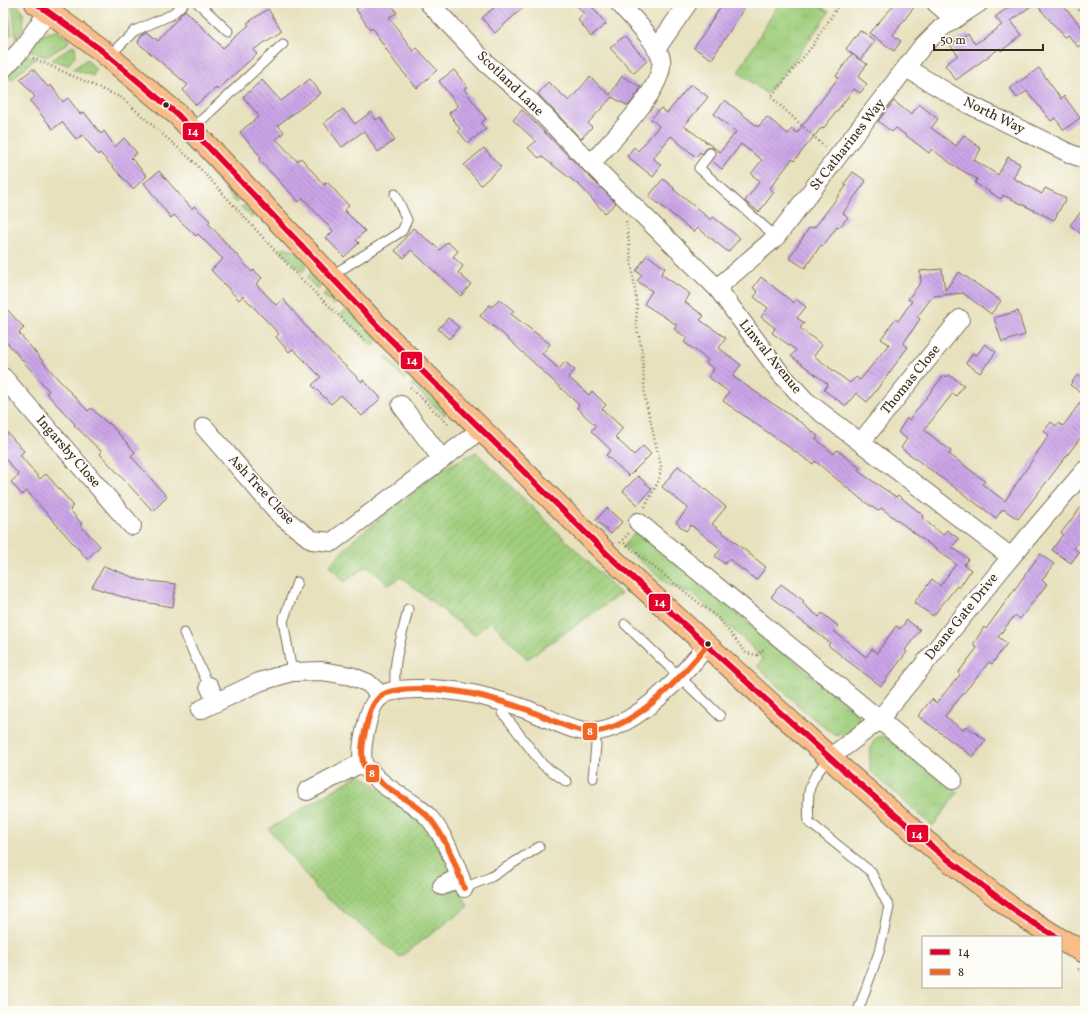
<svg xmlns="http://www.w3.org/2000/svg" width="1088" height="1014" font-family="Vollkorn,serif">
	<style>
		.grass { fill: url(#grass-tufts); stroke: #6d7c4d }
		.park { fill: url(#park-dots); stroke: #6d7c4d }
		.garden { fill: url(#garden-furrows); stroke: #6d7c4d }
		.building { fill: url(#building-back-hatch) }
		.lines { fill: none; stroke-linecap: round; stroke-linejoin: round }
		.lane-casing { stroke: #776a56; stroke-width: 11 }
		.street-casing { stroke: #776a56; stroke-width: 20 }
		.highway-casing { stroke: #776a56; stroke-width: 24 }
		.path { stroke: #776a56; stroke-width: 2.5; stroke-dasharray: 1 3; stroke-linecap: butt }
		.lane { stroke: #fff; stroke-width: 9 }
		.street { stroke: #fff; stroke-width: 18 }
		.highway { stroke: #f8bd89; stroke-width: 22 }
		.bus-1-casing { stroke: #fdfcf7; stroke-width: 9 }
		.bus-2-casing { stroke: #fdfcf7; stroke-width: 9 }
		.bus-1 { stroke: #e4002b; stroke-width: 6 }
		.bus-2 { stroke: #f26522; stroke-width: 6 }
		.bus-dot { fill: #3b2a1e; stroke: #fdfcf7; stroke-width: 1.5 }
		.labels { text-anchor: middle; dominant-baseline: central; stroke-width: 3.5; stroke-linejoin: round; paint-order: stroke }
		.street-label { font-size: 14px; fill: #3b2a1e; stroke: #fdfcf7 }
		.line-badge { stroke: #fdfcf7; stroke-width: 1.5 }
		.badge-label { font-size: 11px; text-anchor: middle; font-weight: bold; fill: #fff }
	</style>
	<defs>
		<pattern id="grass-tufts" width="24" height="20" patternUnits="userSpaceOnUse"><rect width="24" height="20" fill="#9fcd7c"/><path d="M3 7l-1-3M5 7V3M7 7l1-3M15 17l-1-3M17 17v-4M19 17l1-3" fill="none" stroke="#8ab06b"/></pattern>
		<pattern id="park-dots" width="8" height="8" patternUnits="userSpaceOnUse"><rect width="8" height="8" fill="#9fcd7c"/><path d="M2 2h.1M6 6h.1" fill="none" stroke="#8ab06b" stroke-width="1.8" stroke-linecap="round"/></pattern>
		<pattern id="garden-furrows" width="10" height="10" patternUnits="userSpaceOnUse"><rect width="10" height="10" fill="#9fcd7c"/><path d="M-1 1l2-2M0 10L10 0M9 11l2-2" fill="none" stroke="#8ab06b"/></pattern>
		<pattern id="building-back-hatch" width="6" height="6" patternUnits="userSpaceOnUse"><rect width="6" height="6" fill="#cba5e8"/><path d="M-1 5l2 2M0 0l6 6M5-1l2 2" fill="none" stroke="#a687bb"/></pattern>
	</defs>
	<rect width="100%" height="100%" fill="#fdfcf7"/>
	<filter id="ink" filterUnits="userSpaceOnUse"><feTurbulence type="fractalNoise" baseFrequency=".025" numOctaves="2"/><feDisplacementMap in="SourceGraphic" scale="8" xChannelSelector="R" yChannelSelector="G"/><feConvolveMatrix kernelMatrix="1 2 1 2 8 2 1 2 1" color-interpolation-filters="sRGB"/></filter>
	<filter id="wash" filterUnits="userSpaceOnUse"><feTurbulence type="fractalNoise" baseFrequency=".012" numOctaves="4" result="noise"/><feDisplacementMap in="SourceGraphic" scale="16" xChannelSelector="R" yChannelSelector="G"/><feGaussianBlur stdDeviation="0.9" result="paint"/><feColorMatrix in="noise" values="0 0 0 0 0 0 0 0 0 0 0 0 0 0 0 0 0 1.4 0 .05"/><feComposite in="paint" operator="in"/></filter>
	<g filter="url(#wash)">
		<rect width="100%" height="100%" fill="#e7e1bd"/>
		<g class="grass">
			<polygon points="3,3 7,3 12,34 9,36 3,32"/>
			<path d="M12 3C28 6 26 31 16 40Z"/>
			<polygon points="779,3 815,3 829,12 798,56 767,94 738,72"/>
			<path d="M58 31 69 40 67 44 45 57 29 50C37 38 42 33 58 31Z"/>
			<path d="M74 45C78 53 74 59 68 65L52 60Z"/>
			<polygon points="24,54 36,58 11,80 6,76"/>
			<polygon points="87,59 96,70 93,76 73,69"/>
			<polygon points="216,165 243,192 236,203 209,171"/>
			<polygon points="251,202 256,211 252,218 241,207"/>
			<path d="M284 247C295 250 306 255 306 268L302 272 281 251Z"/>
			<polygon points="312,273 324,280 323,285 318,290 306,278"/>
			<polygon points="328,290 333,290 337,294 338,301 333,305 322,295"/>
			<polygon points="347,310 354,311 375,334 376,344 373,347 341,314"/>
			<polygon points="387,356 408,377 405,380 385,357"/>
			<polygon points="415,382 423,383 450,410 444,415 411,384"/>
			<polygon points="637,530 858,714 862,724 849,735 834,734 825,728 803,710 758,667 759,663 763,660 748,643 694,595 669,585 623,546"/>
			<path d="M882 736 892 741 958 792 933 826 871 772C869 759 868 750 875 739Z"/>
		</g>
		<polygon class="park" points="360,774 424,823 449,861 468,907 400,957 319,892 269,829"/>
		<polygon class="garden" points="476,452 621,594 527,659 490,621 474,635 401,577 389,585 367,566 344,582 330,565 353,540 439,471"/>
		<g id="blocks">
			<g class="building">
				<polygon points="366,3 391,3 397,13 389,17 413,51 417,48 437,70 417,88 397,65 372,28 370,30 356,9"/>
				<polygon points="499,3 528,3 495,33 482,18"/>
				<polygon points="575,3 589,3 606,24 591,36 578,20 584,14"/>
				<polygon points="723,3 739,3 745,7 712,59 694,48"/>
				<polygon points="896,3 917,3 893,35 901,41 894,51 869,33"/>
				<polygon points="1014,3 1061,3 1085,31 1085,41 1078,47 1068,35 1064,37 1035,3 1011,21 1022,35 1001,51 1000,48 956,80 945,65 958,55 950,45 968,33 975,44 1002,25 995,17"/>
				<polygon points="268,9 282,31 253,50 257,54 217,90 216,88 196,105 183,90 188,85 138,43 141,36 147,32 158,41 185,10 223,48 249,25 247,23"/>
				<polygon points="860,30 875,41 860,60 846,49"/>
				<polygon points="624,36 647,61 634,73 610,48"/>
				<polygon points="852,54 867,64 858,77 867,84 860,93 854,89 823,129 821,128 794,161 792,159 770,188 774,192 759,212 745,201 760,181 751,174 762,160 741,144 722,169 712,161 716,154 713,148 707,148 702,154 700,152 696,157 671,136 653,158 661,165 653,177 627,156 634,147 638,151 659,126 651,119 661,108 667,113 691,84 708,97 684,126 720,152 736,132 714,114 725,100 758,127 767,117 788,134 792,129 797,133 838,78 836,76"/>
				<polygon points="1039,68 1061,99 1064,96 1080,118 1064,130 1055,118 1051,121 1027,91 1017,98 1010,88"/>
				<polygon points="33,69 48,87 51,85 63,102 68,98 80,114 84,112 101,134 104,131 115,147 124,138 137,153 131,158 147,176 133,189 100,153 98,155 83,135 76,139 62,122 53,129 30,101 35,97 20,79"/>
				<polygon points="454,70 467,87 464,89 486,119 481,123 486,129 468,143 458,131 460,129 449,113 458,106 439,81"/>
				<polygon points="622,76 641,87 637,94 628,106 612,97 588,123 592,127 581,139 538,94 548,82 569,101 590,77 610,95"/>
				<polygon points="310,79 321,93 278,125 284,132 276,139 297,161 301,158 324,185 327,182 349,206 344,210 365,231 356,240 359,243 344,257 326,238 333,231 303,198 299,202 259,160 261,157 240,132 259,116 243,97 262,80 281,101"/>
				<polygon points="894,101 911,115 919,104 938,119 931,128 956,146 964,135 981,149 974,160 998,175 1008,157 1020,164 1013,178 1042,194 1045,188 1066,198 1054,220 1003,195 1001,199 975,183 977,179 953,165 932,149 929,153 896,128 892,132 878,121"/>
				<polygon points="343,109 355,124 371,112 376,120 380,117 395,140 378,152 364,131 342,147 324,123"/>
				<polygon points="522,110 616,203 605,213 580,186 541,156 539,158 528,148 536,141 513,120"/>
				<polygon points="484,148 501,167 481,185 464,165"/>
				<polygon points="159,171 192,209 194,206 210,221 208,223 252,272 254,270 262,278 256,284 276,305 283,299 313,335 362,382 363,380 381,398 362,416 341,395 331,404 312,385 321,377 293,349 289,352 276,337 279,334 243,296 239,300 211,270 223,259 198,234 196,236 174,215 171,218 144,183"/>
				<polygon points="853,172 866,181 843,213 848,217 839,228 837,227 823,246 821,245 805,268 789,258 809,228 815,227 846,186 844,184"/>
				<polygon points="663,179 674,188 673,189 711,220 713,217 740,238 728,252 698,228 694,232 649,196"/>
				<polygon points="1085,207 1085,237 1070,225"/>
				<polygon points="413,228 440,250 447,242 458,251 453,257 463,266 458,273 471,284 461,296 411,250 404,258 395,251"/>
				<polygon points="647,255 665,268 661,274 690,294 685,302 704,316 700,320 726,338 719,348 741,365 732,376 803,424 818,436 816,439 834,454 837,450 860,468 858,471 896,497 898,495 924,516 922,518 943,535 947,530 959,539 952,547 968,559 964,565 971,570 959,588 957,586 933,616 914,603 932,579 940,586 956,564 881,508 878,511 862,500 815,461 813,464 723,401 729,392 708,377 714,369 706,363 708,360 684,342 687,338 674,329 677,325 644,304 652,291 637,281 642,275 636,271"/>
				<polygon points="942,269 945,290 959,272 1001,301 991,314 963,293 933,296 917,317 920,319 903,344 908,347 875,392 867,402 856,393 846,406 824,390 828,384 791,356 796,350 772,333 775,328 761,317 768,308 754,297 758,292 753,288 761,277 794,303 796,299 806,307 797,318 804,323 800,328 822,345 814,356 850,383 856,377 860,380 889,344 881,339 895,319 898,321 912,301 908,299 921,282 920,271"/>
				<polygon points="499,299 514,311 511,314 550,344 542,354 559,369 565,362 575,370 568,377 589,395 592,391 606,405 602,409 623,428 615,437 634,455 643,446 651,454 629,476 606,455 611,450 591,431 596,426 577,408 579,405 503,334 480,316 489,305 492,307"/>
				<polygon points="3,305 24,328 19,333 57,378 88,411 91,408 108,424 109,423 135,452 131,456 167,497 153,511 100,454 102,452 74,425 75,424 46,393 49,391 3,338"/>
				<polygon points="1018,311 1025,335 1002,342 994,318"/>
				<polygon points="448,318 459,327 449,339 438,329"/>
				<polygon points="985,344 996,352 980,373 966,363 973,353 976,356"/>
				<polygon points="944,375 947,377 949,375 964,385 956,396 953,393 924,430 951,451 949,454 985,481 982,484 1005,501 1049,435 1044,431 1051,422 1056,426 1058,423 1063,426 1085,396 1085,432 1018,519 1003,509 996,518 901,448 907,439 898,432 907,418 909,420"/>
				<polygon points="1077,375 1085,380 1085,395 1070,385"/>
				<polygon points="3,428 24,451 20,455 40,479 46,474 73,505 70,510 82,524 80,525 100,546 87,559 27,491 22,495 11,482 19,475 3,456"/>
				<polygon points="678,466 726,507 712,524 766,567 756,580 729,559 725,564 715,556 721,549 691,525 686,531 676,523 688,508 662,487"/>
				<polygon points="638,476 652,489 638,505 623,491"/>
				<polygon points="1085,502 1085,535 1074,548 1079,552 1071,563 1052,550 1063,534 1061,533"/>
				<polygon points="607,508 622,522 611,534 596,520"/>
				<polygon points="1040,554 1054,564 1042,580 1047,584 1020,619 1015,615 998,637 1007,643 992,664 989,662 945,716 963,730 966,726 986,740 973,757 918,716 932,699 936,703 960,675 958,673 977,648 973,645 984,627 986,629"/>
				<polygon points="104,566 140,580 176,584 173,607 132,600 92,587"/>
				<polygon points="781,584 804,601 802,603 819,617 822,613 838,626 834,631 866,657 872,649 877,653 896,626 900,629 907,620 920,630 905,650 907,652 881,686 849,662 828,645 830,643 771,597"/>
			</g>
		</g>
	</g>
	<g filter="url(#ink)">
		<use href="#blocks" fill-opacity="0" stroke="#776a56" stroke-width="1"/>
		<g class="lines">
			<defs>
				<g id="lane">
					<polyline points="198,3 228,31"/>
					<polyline points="109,56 134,31 171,15 184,3"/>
					<polyline points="192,129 283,44"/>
					<polyline points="710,153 699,168 776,237"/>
					<polyline points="331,276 402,231 407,220 395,194"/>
					<polyline points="625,624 720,716"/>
					<polyline points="184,633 209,686"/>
					<polyline points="292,672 283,621 297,582"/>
					<path d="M396 690C391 664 403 635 408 609"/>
					<polyline points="506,703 503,713 543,765 567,782"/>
					<path d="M831 757C807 780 807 791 809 822L871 872 889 907 879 952 858 1011"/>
					<polyline points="593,778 596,745 595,732"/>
					<polyline points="464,888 491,877 539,847"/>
				</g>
				<g id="street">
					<path d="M429 3 487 64 531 102 591 164C609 142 666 89 661 59 657 41 631 17 619 3"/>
					<polyline points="936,3 955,19"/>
					<polyline points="656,49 688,3"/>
					<polyline points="906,68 962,101 1071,154 1085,159"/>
					<polyline points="3,69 21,50 48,12"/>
					<polyline points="591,164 717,288 781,374 806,401 1011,557"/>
					<polyline points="717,288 776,237 921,48 941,28 979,3"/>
					<polyline points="3,377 132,526"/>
					<polyline points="401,405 442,459"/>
					<polyline points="204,427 281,516 312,540 332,542 470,438 480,428"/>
					<polyline points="861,442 960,319"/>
					<polyline points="638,522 953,780"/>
					<polyline points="209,686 216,701"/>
					<polyline points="200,710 259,682 292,672 322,671 351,676 368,683 381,695"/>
					<polyline points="831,757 878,721 1011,557 1085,470"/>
					<polyline points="307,791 363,762"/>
					<polyline points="442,886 460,877"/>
					<path d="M464 888C455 864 448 842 431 820 415 800 387 793 370 771 367 769 363 765 363 762 360 748 365 732 368 719 375 691 389 690 416 689 457 688 486 696 525 709 546 716 576 735 598 731 638 725 683 676 708 644"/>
				</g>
				<g id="highway">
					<polyline points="36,3 101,50 178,115 388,337 608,555 841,768 937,851 1018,913 1056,937"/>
					<polyline points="1061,940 1085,952"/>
				</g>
			</defs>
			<use href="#lane" class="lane-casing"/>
			<use href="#street" class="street-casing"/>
			<use href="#highway" class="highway-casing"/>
			<g class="path">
				<polyline points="1074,3 1085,18"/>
				<polyline points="1077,7 1083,3"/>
				<polyline points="33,58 122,98 195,163 300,278 366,342"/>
				<polyline points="825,147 771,97 814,44 840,3"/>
				<polyline points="626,221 637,306 636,323 642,351 645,398 661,466 659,480 644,509"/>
				<polyline points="410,387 448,424"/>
				<polyline points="620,543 629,533"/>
				<polyline points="624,543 719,619 746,653 757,655 766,647"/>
				<polyline points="1078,969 1085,973"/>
			</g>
			<use href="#lane" class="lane"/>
			<use href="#street" class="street"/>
			<use href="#highway" class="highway"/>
			<defs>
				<polyline id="bus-1" points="36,3 101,50 178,115 388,337 608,555 841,768 937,851 1018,913 1056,937"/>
				<path id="bus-2" d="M464 888C455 864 448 842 431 820 415 800 387 793 370 771 367 769 363 765 363 762 360 748 365 732 368 719 375 691 389 690 416 689 457 688 486 696 525 709 546 716 576 735 598 731 638 725 683 676 708 644"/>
			</defs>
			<use href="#bus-1" class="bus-1-casing"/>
			<use href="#bus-2" class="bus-2-casing"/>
			<use href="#bus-1" class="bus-1"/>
			<use href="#bus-2" class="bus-2"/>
		</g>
	</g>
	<g class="bus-dot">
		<circle cx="166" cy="105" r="3.5"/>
		<circle cx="708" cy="644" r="3.5"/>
	</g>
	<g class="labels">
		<g class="street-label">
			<text transform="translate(510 84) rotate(44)">Scotland Lane</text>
			<text transform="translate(994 116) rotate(26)">North Way</text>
			<text transform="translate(848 145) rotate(-52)">St Catharines Way</text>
			<text transform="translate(770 357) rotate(51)">Linwal Avenue</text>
			<text transform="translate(911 380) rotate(-51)">Thomas Close</text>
			<text transform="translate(68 452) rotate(49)">Ingarsby Close</text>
			<text transform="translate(261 490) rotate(47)">Ash Tree Close</text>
			<text transform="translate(962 617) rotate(-51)">Deane Gate Drive</text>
		</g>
	</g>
	<g class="line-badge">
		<rect x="182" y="122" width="23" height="19" rx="4" fill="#e4002b"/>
		<rect x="400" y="351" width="23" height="19" rx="4" fill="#e4002b"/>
		<rect x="648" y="593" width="23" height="19" rx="4" fill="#e4002b"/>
		<rect x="582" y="722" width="16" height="19" rx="4" fill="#f26522"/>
		<rect x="365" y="764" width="15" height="19" rx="4" fill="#f26522"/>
		<rect x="906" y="824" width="23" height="19" rx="4" fill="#e4002b"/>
	</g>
	<g class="badge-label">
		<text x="193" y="135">14</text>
		<text x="412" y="364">14</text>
		<text x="660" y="606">14</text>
		<text x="590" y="735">8</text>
		<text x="372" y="777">8</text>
		<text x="917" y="838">14</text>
	</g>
	<rect width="1088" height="1014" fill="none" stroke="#fdfcf7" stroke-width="16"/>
	<rect x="922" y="936" width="140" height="52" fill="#fdfcf7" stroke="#afa8a0"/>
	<rect x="930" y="949" width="20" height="6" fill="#e4002b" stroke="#afa8a0"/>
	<text x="958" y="956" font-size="12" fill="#3b2a1e">14</text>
	<rect x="930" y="969" width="20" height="6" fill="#f26522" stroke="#afa8a0"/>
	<text x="958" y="976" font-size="12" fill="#3b2a1e">8</text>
	<path d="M934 44v6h109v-6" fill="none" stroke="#3b2a1e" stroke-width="2"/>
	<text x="940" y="44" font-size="12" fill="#3b2a1e" stroke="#fdfcf7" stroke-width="3" paint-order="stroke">50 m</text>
</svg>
